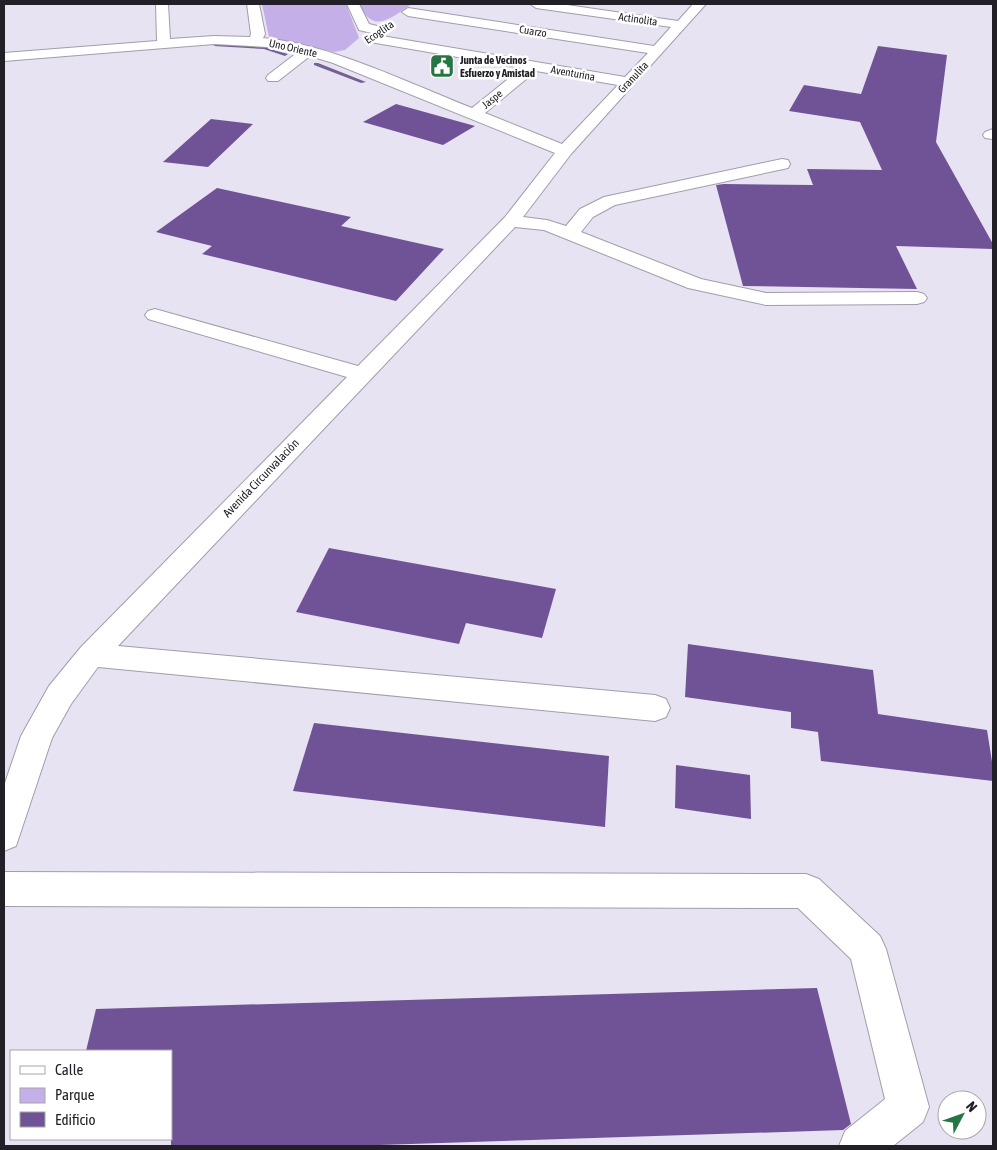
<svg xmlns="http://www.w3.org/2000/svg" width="997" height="1150" font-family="'Asap Condensed',sans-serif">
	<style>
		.green { fill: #c5afe9 }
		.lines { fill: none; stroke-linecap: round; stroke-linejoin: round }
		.stream { fill: #756094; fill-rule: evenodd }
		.building { fill: #705397 }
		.minor-casing { stroke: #a19daa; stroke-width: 2 }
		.minor { fill: #fff; fill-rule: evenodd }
		.labels { text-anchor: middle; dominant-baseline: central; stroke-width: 5; stroke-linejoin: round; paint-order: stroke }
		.far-street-label { font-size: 11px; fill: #222026; stroke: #fff }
		.far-poi-label { font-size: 11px; font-weight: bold; fill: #222026; stroke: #fff; text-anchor: start }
		.street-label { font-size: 12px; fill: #222026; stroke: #fff }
	</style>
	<rect width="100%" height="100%" fill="#e8e3f2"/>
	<g class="green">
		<polygon points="262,4 346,4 359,38 345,50 334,52 269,37"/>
		<path d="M359 4H412C391 18 373 35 359 4Z"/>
	</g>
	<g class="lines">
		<g class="stream">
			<polygon points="216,44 264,47 288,54 285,56 264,49 214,46"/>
			<polygon points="314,63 318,63 366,82 361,83 314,65"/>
		</g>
	</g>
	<g class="building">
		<polygon points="878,46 947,55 936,142 993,244 993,249 896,246 917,289 743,286 716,185 724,184 813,185 807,169 882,170 860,122 789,111 804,85 861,94"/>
		<polygon points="396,104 475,126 443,145 363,122"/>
		<polygon points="211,119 253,124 208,167 163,162"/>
		<polygon points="217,188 351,217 341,226 444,249 396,301 202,254 212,246 156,232"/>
		<polygon points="329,548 556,589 542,638 466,623 459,644 296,612"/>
		<polygon points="688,644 873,670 878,714 987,730 993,768 993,781 821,761 818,732 791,728 791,712 685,697"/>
		<polygon points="314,723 609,756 605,827 293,791"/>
		<polygon points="676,765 750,775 751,819 675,808"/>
		<polygon points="817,988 851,1124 843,1130 350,1146 171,1146 171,1051 86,1051 96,1009"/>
	</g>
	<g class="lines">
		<defs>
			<g id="minor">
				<path d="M156 4H168L170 39 214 36 250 37 251 34 247 4H259L265 34 263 38C330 44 408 83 472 108L522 68 370 42 363 38 370 34 625 77 648 53 408 16 402 12 408 8 654 46 671 27 536 8 530 4H560L678 21 693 4H706L571 154 523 217 547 220 566 226 580 209 604 197 782 159 788 160 790 164 788 168 615 205 593 217 581 232 701 279 766 293 917 292 924 294 927 298 924 302 917 304 766 305 688 288 544 230 515 227 118 646 655 695 666 699 670 708 666 717 655 721 98 667 71 704 52 738 16 846 4 851V786L21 736 49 686 81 647 347 377 148 319 145 315 148 311 155 309 162 311 358 366 505 217 555 153 333 63 310 56 278 81H268L266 78 268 75 298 52 285 48 214 44 4 61V53L157 41ZM536 71 618 85 562 144 485 113Z"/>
				<polygon points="347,4 359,4 369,24 385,28 387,31 385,34 380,35 359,30"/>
				<polygon points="993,129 993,139 985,138 983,135 985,132"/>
				<polygon points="4,872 806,874 819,879 880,936 886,949 929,1107 923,1122 893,1146 839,1146 845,1131 885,1099 851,959 798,908 4,906"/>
			</g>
		</defs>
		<use href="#minor" class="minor-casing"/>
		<use href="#minor" class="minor"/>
	</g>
	<defs>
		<symbol id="civic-square" viewBox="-11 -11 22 22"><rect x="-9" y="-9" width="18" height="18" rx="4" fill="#287544" stroke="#fff"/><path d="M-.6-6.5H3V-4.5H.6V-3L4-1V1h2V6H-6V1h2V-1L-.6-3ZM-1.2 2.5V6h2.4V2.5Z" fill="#fff"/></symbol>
	</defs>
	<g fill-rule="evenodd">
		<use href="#civic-square" x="428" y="52" width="28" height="28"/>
	</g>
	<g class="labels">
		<g class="far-street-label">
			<text transform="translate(638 19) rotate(8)">Actinolita</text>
			<text transform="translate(533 31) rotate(9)">Cuarzo</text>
			<text transform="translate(379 32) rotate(-34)">Ecoglita</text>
			<text transform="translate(293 48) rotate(13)">Uno Oriente</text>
			<text transform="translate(573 73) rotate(10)">Aventurina</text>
			<text transform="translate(633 77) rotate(-47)">Granulita</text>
			<text transform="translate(492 99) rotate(-39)">Jaspe</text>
		</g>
		<g class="far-poi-label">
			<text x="460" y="60">Junta de Vecinos<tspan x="460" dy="13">Esfuerzo y Amistad</tspan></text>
		</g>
		<g class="street-label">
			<text transform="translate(261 478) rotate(-46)">Avenida Circunvalación</text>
		</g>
	</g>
	<rect width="997" height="1150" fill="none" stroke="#222026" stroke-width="10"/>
	<rect x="10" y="1050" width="162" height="90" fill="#ffffff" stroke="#a7a6a8"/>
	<rect x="20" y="1066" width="25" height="8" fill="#ffffff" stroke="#a7a6a8"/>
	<text x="55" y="1075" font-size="15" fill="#222026">Calle</text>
	<rect x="20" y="1088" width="25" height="15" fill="#c5afe9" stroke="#a7a6a8"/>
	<text x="55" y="1100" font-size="15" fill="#222026">Parque</text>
	<rect x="20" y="1112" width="25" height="15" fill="#705397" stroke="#a7a6a8"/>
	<text x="55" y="1125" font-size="15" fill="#222026">Edificio</text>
	<g transform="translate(962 1115) rotate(49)"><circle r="24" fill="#ffffff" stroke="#a7a6a8"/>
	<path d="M0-4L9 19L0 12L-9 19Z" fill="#287544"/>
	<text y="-8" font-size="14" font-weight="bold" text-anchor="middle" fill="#222026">N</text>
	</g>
</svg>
